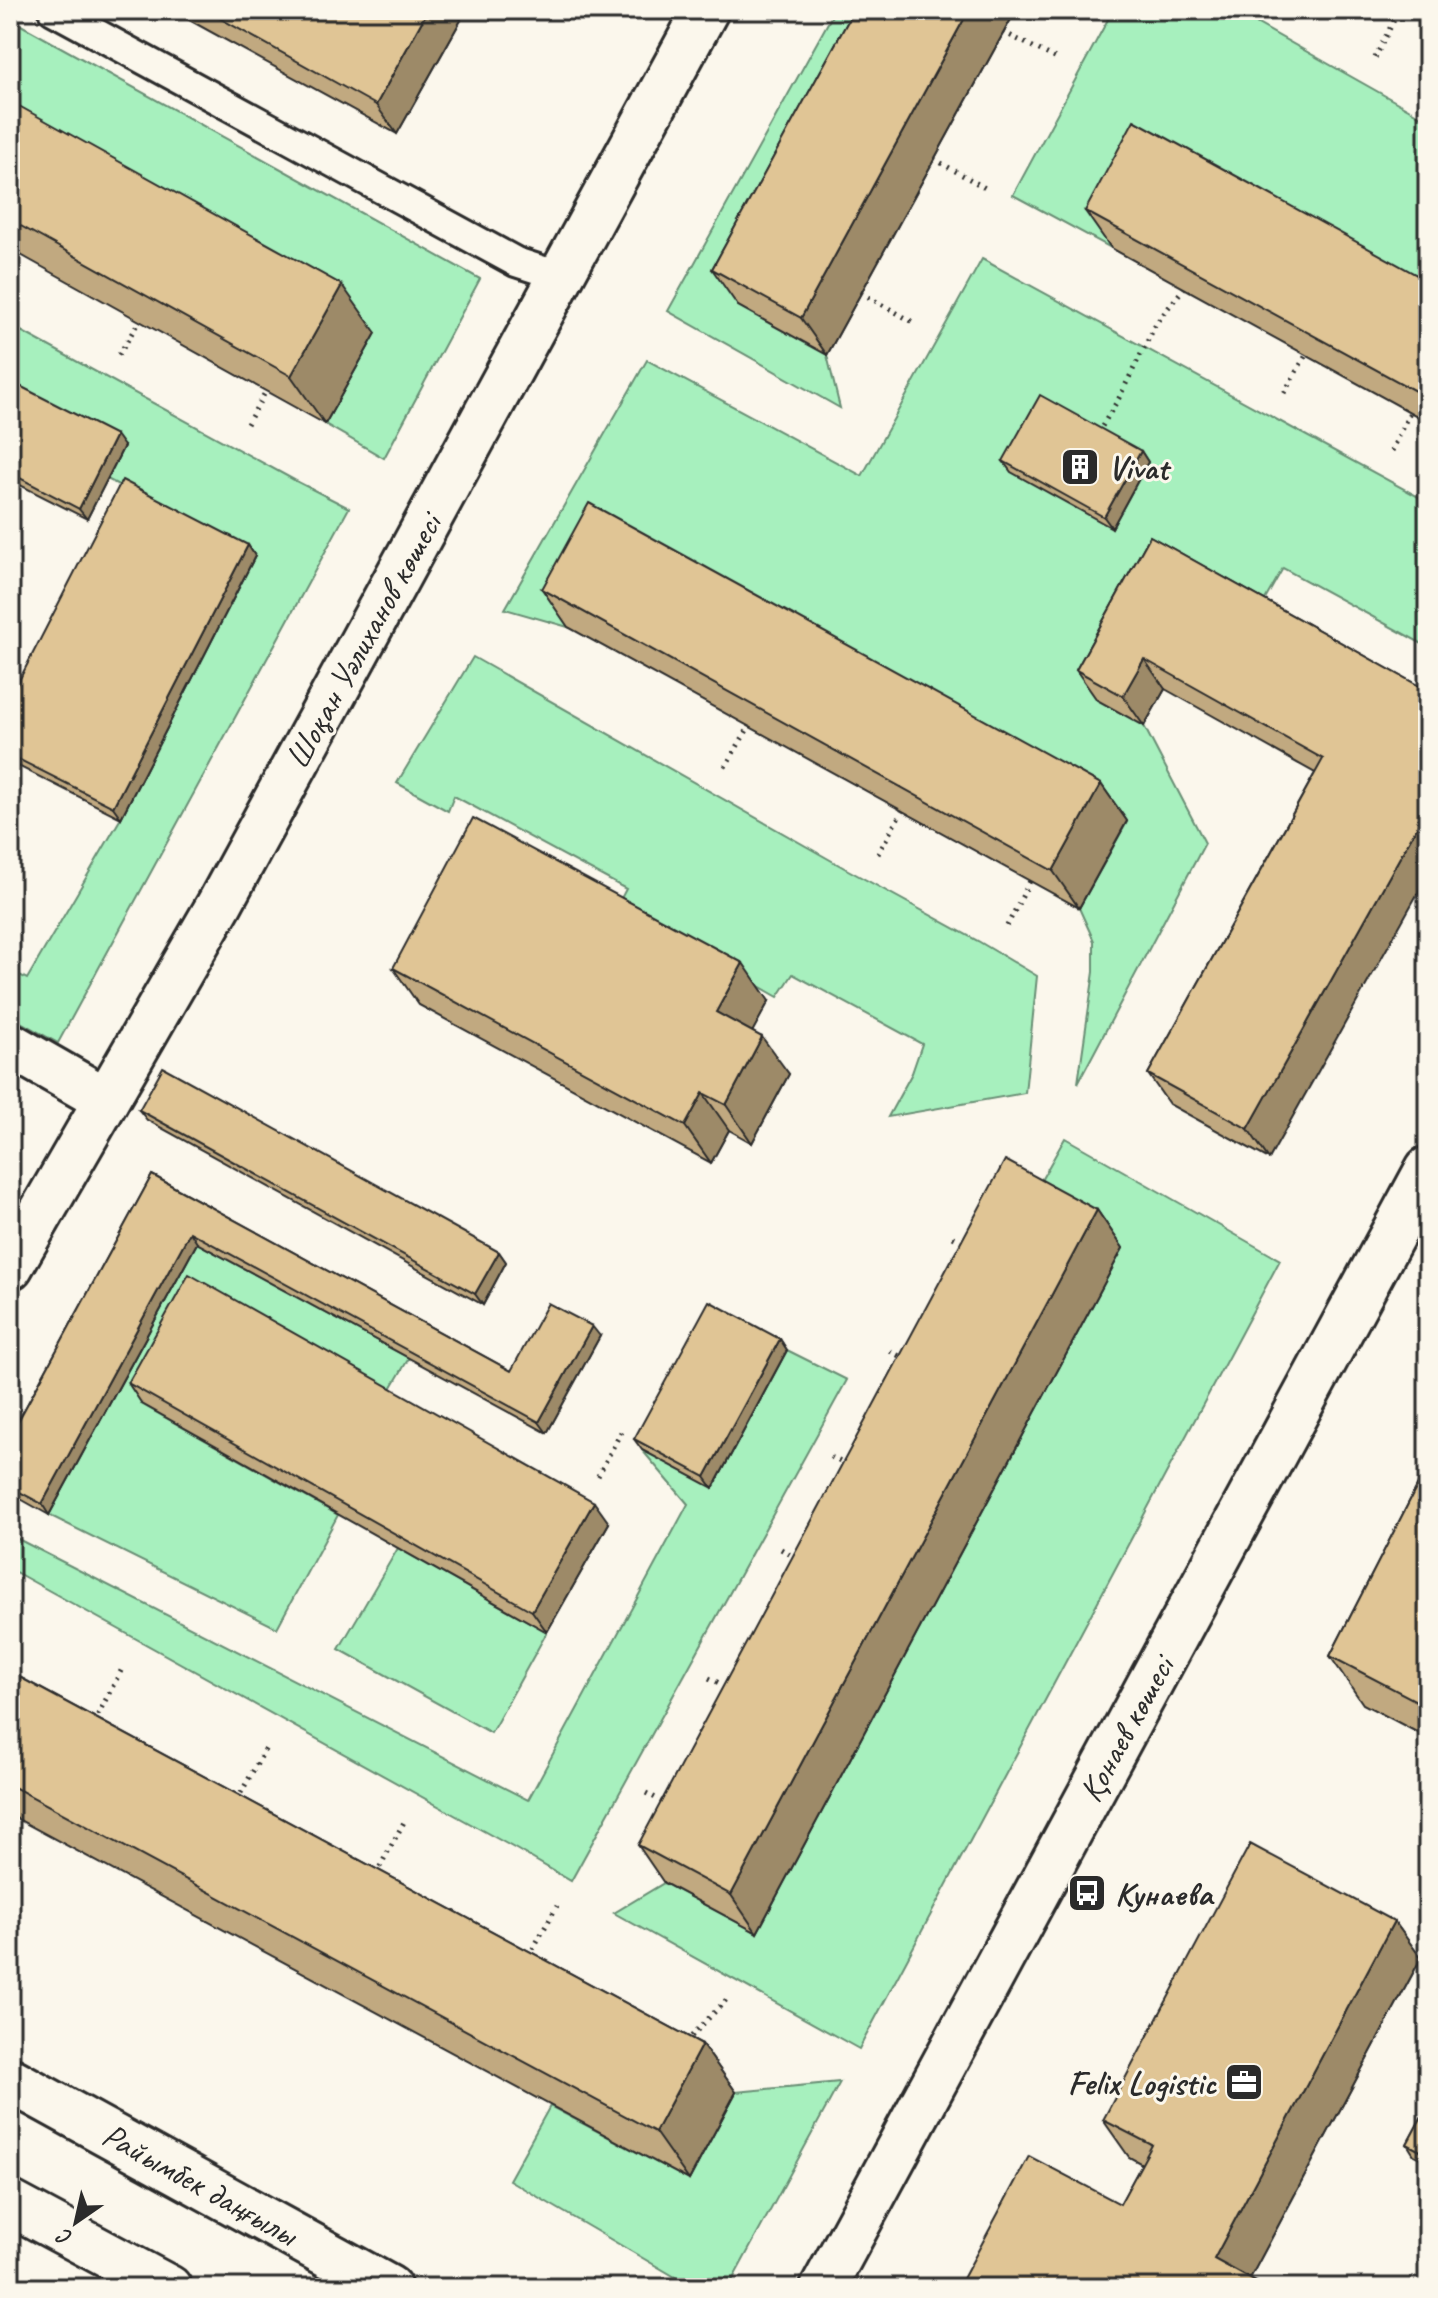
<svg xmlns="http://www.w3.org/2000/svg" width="1438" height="2298" font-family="Caveat,sans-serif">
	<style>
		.green { fill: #a7f0be; stroke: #698e74; stroke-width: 2 }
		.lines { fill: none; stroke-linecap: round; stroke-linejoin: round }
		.lane-casing { stroke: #2b2b2b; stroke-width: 34 }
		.street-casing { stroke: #2b2b2b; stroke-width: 50 }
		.secondary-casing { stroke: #2b2b2b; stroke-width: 50 }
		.primary-casing { stroke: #2b2b2b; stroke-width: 50 }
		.path { stroke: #2b2b2b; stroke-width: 5; stroke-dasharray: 2 6; stroke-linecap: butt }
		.lane { stroke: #fbf7ec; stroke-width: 28 }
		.street { stroke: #fbf7ec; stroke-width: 44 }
		.secondary { stroke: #fbf7ec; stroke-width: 44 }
		.primary { stroke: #fbf7ec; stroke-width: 44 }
		.wall { fill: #c1a980; stroke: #2b2b2b; stroke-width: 2 }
		.shaded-wall { fill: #9d8a68; stroke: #2b2b2b; stroke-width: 2 }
		.building { fill: #e0c595; stroke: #2b2b2b; stroke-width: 2 }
		.labels { text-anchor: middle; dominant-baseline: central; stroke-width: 6; stroke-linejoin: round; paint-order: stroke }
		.poi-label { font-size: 34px; font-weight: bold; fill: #2b2b2b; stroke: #fbf7ec; text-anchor: start }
		.street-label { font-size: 34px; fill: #2b2b2b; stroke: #fbf7ec }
	</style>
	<rect width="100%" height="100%" fill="#fbf7ec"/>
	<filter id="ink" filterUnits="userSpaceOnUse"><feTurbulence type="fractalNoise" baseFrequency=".0125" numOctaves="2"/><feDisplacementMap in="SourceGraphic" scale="16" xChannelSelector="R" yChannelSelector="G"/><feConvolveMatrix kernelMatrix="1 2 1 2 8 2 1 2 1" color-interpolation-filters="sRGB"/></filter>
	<g filter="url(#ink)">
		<g class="green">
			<polygon points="835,10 901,10 827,355 840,408 668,311"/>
			<polygon points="1113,10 1233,10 1428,120 1428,304 1160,158 1111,248 1013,195"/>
			<polygon points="10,19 480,279 384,458 325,424 375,332 10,130"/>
			<polygon points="982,259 1428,502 1428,647 1283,568 1257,614 1171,566 1144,726 1205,843 1078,1083 1094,972 1094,941 1079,908 1127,822 568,627 505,609 647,360 862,476"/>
			<polygon points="10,325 296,481 349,508 58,1043 10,1016 10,970 27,979 121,818 255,556 107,479 124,446 10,388"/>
			<polygon points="473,657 848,870 978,941 1037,976 1025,1093 888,1117 912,1073 922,1044 793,974 778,997 617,906 626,889 454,796 448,811 397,783"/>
			<polygon points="1065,1138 1280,1260 859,2049 614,1913 664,1883 756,1932 1031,1198"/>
			<polygon points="197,1243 409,1358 386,1397 143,1405 338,1515 277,1628 49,1515"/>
			<polygon points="787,1350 847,1380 571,1881 516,1849 10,1569 10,1535 528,1800 688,1504 642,1450 713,1487"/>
			<polygon points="398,1548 547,1632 491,1733 339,1649"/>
			<polygon points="840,2082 728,2288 694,2288 509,2180 550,2106 689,2180 736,2092"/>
		</g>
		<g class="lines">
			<defs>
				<polyline id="lane" points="53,10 516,262 562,277"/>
				<g id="street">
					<polyline points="10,1045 106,1100"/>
					<polyline points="10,1267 220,903 706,10"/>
					<polyline points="823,2288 1428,1169"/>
				</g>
				<polyline id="secondary" points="10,2080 389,2288"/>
				<polyline id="primary" points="10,2203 169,2288"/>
			</defs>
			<use href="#lane" class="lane-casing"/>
			<use href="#street" class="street-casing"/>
			<use href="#secondary" class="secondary-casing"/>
			<use href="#primary" class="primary-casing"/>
			<g class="path">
				<polyline points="1003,32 1057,59"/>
				<polyline points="1375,58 1399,10"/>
				<polyline points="934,159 987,189"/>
				<polyline points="10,261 15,252"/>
				<polyline points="861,293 915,323"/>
				<polyline points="119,355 139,321"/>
				<polyline points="1284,393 1306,355"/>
				<polyline points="247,424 266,391"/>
				<polyline points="1098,433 1119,398 1157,322 1184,288"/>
				<polyline points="1391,451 1410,412"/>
				<polyline points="725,767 749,727"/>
				<polyline points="878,854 902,811"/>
				<polyline points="1007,926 1030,881"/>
				<polyline points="953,1237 965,1243"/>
				<polyline points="890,1351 903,1358"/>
				<polyline points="831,1457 846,1465"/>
				<polyline points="598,1476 621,1432"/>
				<polyline points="781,1549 796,1558"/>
				<polyline points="709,1678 727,1687"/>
				<polyline points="94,1722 123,1667"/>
				<polyline points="646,1793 665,1803"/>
				<polyline points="237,1800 267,1746"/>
				<polyline points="376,1874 404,1822"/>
				<polyline points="529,1956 557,1906"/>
				<polyline points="686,2042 727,1999"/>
				<polyline points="585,2280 585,2288"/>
			</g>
			<use href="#lane" class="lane"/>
			<use href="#street" class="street"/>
			<use href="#secondary" class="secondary"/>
			<use href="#primary" class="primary"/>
		</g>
		<g class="wall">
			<polygon points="171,10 454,10 461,20 397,134"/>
			<polygon points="854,10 1016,10 827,355 738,306 712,269"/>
			<polygon points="1411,10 1428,10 1428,19"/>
			<polygon points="10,101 376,333 325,424 10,249"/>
			<polygon points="1085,211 1428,281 1428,422 1111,248"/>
			<polygon points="10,381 124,446 87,519 10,480"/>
			<polygon points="1141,451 1148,462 1112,528 1011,472 1003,461"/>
			<polygon points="1150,536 1428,691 1269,1159 1169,1104 1148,1074 1315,773 1165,689 1144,726 1097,700 1076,670"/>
			<polygon points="248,545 255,556 121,818 10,762 10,698"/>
			<polygon points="542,589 1101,784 1127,821 1079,908 568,627"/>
			<polygon points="393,968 769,1001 752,1031 789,1074 752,1143 729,1130 711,1163 419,1005"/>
			<polygon points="139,1110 499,1252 506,1262 483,1305 147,1120"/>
			<polygon points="152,1175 511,1371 600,1336 547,1433 197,1243 49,1515 10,1493 10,1436"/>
			<polygon points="1097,1210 1123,1248 757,1933 664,1883 638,1845"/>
			<polygon points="780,1339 787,1350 713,1488 642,1450 634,1439"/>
			<polygon points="128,1383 609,1523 547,1632 142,1404"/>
			<polygon points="1428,1465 1428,1738 1363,1704 1330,1656"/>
			<polygon points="10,1672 702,2044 736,2092 689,2180 10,1815"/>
			<polygon points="1394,1921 1421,1958 1250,2278 1120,2204 1142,2164 1129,2157 1103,2120"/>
			<polygon points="1428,2105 1428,2162 1414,2155 1407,2144"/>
		</g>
		<g class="shaded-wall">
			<polygon points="428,10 454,10 461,20 397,134 376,105"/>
			<polygon points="969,10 1016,10 827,355 801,318"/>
			<polygon points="342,285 376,333 325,424 291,376"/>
			<polygon points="116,435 124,446 87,519 79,509"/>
			<polygon points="1141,451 1148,462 1112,528 1104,517"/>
			<polygon points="248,545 255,556 121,818 113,807"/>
			<polygon points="1144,659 1165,689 1144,726 1123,696"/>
			<polygon points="1101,784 1127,821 1079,908 1053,871"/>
			<polygon points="1428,807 1428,875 1269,1159 1248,1129"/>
			<polygon points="10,817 14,823 10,829"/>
			<polygon points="743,963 769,1001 743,1049 716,1012"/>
			<polygon points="762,1037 789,1074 752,1143 726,1105"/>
			<polygon points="703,1093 729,1130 711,1163 685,1126"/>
			<polygon points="1097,1210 1123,1248 757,1933 731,1895"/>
			<polygon points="190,1232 197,1243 49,1515 42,1504"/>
			<polygon points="499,1252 506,1262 483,1305 475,1294"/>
			<polygon points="592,1326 600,1336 547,1433 539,1422"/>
			<polygon points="780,1339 787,1350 713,1488 705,1477"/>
			<polygon points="594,1502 609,1523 547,1632 532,1611"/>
			<polygon points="1428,1697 1428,1711 1424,1705"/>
			<polygon points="1394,1921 1421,1958 1245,2288 1214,2259"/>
			<polygon points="702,2044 736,2092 689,2180 655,2132"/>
		</g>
		<g class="building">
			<polygon points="205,10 428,10 376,105"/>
			<polygon points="854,10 969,10 801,318 712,269"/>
			<polygon points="10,101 342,285 291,376 10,220"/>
			<polygon points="1134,120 1428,281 1428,398 1085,211"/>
			<polygon points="10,381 116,435 79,509 10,473"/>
			<polygon points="1040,395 1141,451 1104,517 1003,461"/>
			<polygon points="122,480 248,545 113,807 10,755 10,698"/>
			<polygon points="589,503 1101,784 1053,871 542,589"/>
			<polygon points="1150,536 1428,691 1428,807 1248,1129 1148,1074 1323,759 1144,659 1123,696 1076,670"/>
			<polygon points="473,818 743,963 716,1012 762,1037 726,1105 703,1093 685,1126 393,968"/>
			<polygon points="163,1067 499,1252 475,1294 139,1110"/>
			<polygon points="1005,1160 1097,1210 731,1895 638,1845"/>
			<polygon points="152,1175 511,1371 548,1303 592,1326 539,1422 190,1232 42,1504 10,1487 10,1436"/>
			<polygon points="189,1274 594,1502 532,1611 128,1383"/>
			<polygon points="709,1301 780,1339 705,1477 634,1439"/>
			<polygon points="1428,1465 1428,1697 1424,1705 1330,1656"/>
			<polygon points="10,1672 702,2044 655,2132 10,1785"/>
			<polygon points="1250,1844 1394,1921 1214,2259 1267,2288 958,2288 1029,2156 1120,2204 1152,2145 1103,2120"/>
			<polygon points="1428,2105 1428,2155 1407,2144"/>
		</g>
	</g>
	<defs>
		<symbol id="building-square" viewBox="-11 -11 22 22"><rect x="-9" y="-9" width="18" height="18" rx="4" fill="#2b2b2b" stroke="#fbf7ec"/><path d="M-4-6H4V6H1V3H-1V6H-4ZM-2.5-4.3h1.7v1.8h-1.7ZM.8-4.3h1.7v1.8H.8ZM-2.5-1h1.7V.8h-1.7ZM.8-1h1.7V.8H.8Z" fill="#fff"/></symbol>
		<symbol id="bus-square" viewBox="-11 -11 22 22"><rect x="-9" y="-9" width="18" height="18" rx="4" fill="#2b2b2b" stroke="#fbf7ec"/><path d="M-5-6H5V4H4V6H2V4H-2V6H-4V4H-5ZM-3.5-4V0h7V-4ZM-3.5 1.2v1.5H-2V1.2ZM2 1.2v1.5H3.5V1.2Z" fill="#fff"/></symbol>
		<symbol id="office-square" viewBox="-11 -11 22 22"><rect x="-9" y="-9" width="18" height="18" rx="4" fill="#2b2b2b" stroke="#fbf7ec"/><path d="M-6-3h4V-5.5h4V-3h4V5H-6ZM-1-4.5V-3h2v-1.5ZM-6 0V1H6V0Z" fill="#fff"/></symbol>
	</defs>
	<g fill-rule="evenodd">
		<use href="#building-square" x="1058" y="445" width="44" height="44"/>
		<use href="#bus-square" x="1065" y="1871" width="44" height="44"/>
		<use href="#office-square" x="1222" y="2060" width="44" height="44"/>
	</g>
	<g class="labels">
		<g class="poi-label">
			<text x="1108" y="467">Vivat</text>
			<text x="1115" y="1893">Кунаева</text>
			<text x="1216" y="2082" text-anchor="end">Felix Logistic</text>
		</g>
		<g class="street-label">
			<text transform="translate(363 641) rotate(-61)">Шоқан Уәлиханов көшесі</text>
			<text transform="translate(1126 1729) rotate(-61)">Қонаев көшесі</text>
			<text transform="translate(200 2184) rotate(29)">Райымбек даңғылы</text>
		</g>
	</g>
	<rect width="1438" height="2298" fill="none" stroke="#fbf7ec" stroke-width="40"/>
	<rect x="20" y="20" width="1398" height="2258" fill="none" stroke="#2b2b2b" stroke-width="3" filter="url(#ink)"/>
	<g transform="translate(76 2222) rotate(214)" stroke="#fbf7ec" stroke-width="6" paint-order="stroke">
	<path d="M0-6L14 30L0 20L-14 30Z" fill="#2b2b2b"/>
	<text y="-12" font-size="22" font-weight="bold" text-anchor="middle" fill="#2b2b2b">С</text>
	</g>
</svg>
